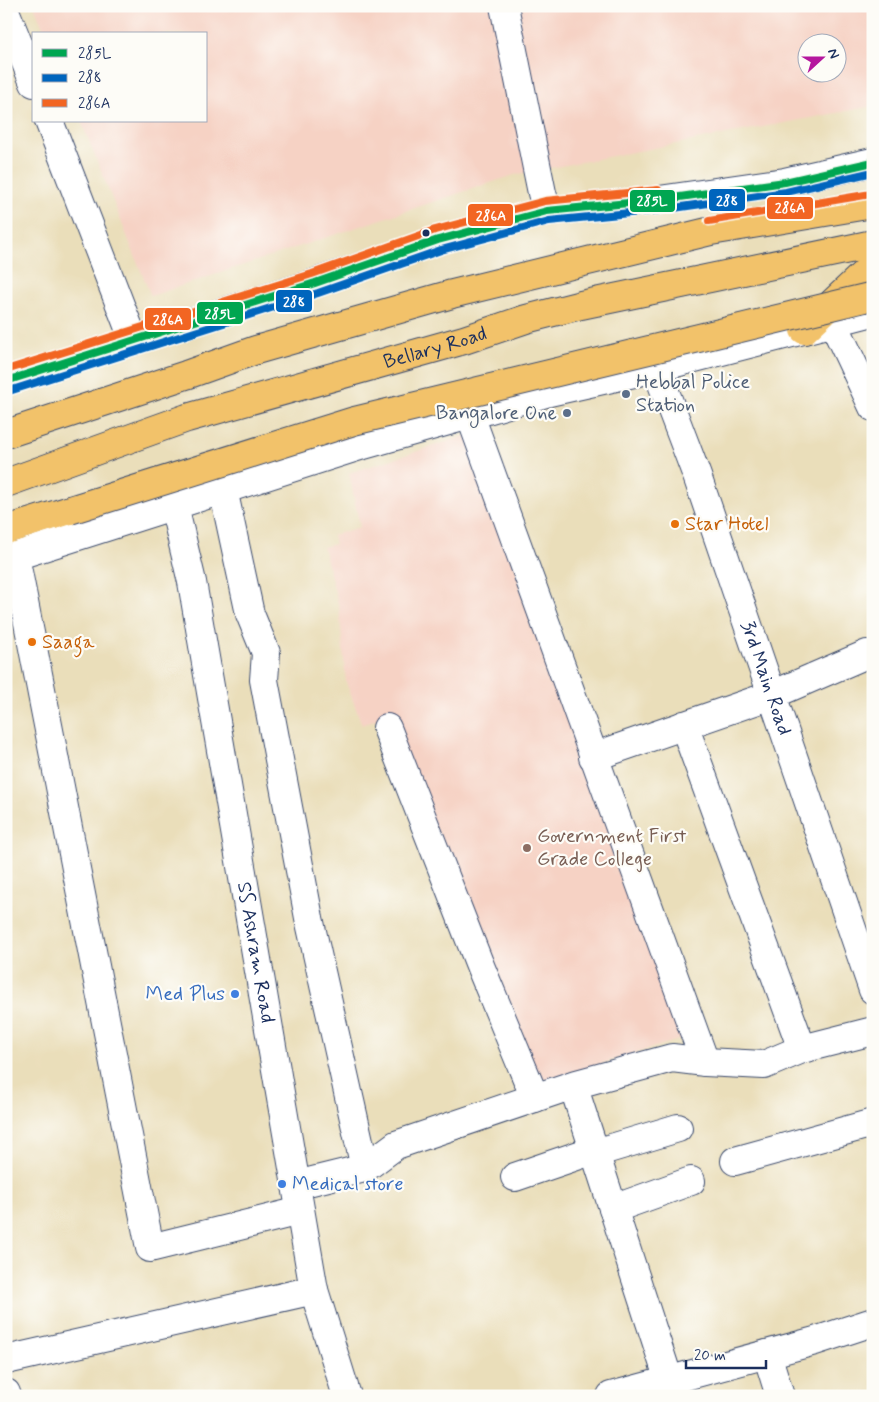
<svg xmlns="http://www.w3.org/2000/svg" width="879" height="1402" font-family="Mynerve,sans-serif">
	<style>
		.built { fill: #f6d2c4; fill-rule: evenodd }
		.lines { fill: none; stroke-linecap: round; stroke-linejoin: round }
		.minor-casing { stroke: #3a496c; stroke-width: 30 }
		.highway-casing { stroke: #3a496c; stroke-width: 30 }
		.minor { stroke: #fff; stroke-width: 28 }
		.highway { stroke: #f2c26a; stroke-width: 28 }
		.highway-bridge-casing { stroke: #3a496c; stroke-width: 30; stroke-linecap: butt }
		.highway-bridge { stroke: #f2c26a; stroke-width: 28 }
		.bus-1-casing { stroke: #fdfcf7; stroke-width: 11 }
		.bus-2-casing { stroke: #fdfcf7; stroke-width: 11 }
		.bus-3-casing { stroke: #fdfcf7; stroke-width: 11 }
		.bus-1 { stroke: #00a651; stroke-width: 8 }
		.bus-2 { stroke: #0065bd; stroke-width: 8 }
		.bus-3 { stroke: #f26522; stroke-width: 8 }
		.bus-dot { fill: #1b2f5e; stroke: #fdfcf7; stroke-width: 2 }
		.service-dot { fill: #5c6f8a; stroke: #fdfcf7; stroke-width: 2 }
		.food-dot { fill: #e8710a; stroke: #fdfcf7; stroke-width: 2 }
		.education-dot { fill: #8d6e63; stroke: #fdfcf7; stroke-width: 2 }
		.shop-dot { fill: #3f7fe0; stroke: #fdfcf7; stroke-width: 2 }
		.labels { text-anchor: middle; dominant-baseline: central; stroke-width: 4.5; stroke-linejoin: round; paint-order: stroke }
		.street-label { font-size: 20px; fill: #1b2f5e; stroke: #fdfcf7 }
		.service-label { font-size: 20px; fill: #4e5e75; stroke: #fdfcf7; text-anchor: start }
		.food-label { font-size: 20px; fill: #c56008; stroke: #fdfcf7; text-anchor: start }
		.education-label { font-size: 20px; fill: #785e54; stroke: #fdfcf7; text-anchor: start }
		.shop-label { font-size: 20px; fill: #366cbe; stroke: #fdfcf7; text-anchor: end }
		.line-badge { stroke: #fdfcf7; stroke-width: 2 }
		.badge-label { font-size: 14px; text-anchor: middle; font-weight: bold; fill: #fff }
	</style>
	<rect width="100%" height="100%" fill="#fdfcf7"/>
	<filter id="ink" filterUnits="userSpaceOnUse"><feTurbulence type="fractalNoise" baseFrequency=".02" numOctaves="2"/><feDisplacementMap in="SourceGraphic" scale="10" xChannelSelector="R" yChannelSelector="G"/><feConvolveMatrix kernelMatrix="1 2 1 2 8 2 1 2 1" color-interpolation-filters="sRGB"/></filter>
	<filter id="wash" filterUnits="userSpaceOnUse"><feTurbulence type="fractalNoise" baseFrequency=".0096" numOctaves="4" result="noise"/><feDisplacementMap in="SourceGraphic" scale="20" xChannelSelector="R" yChannelSelector="G"/><feGaussianBlur stdDeviation="1.12" result="paint"/><feColorMatrix in="noise" values="0 0 0 0 0 0 0 0 0 0 0 0 0 0 0 0 0 1.4 0 .05"/><feComposite in="paint" operator="in"/></filter>
	<g filter="url(#wash)">
		<rect width="100%" height="100%" fill="#eadeba"/>
		<g class="built">
			<path d="M34 6H873V106L514 175 151 296 81 121H206V34H46ZM806 42H836V72H806Z"/>
			<polygon points="468,435 685,1038 542,1082 484,970 387,715 362,725 346,682 339,607 323,547 335,544 333,535 360,527 349,473"/>
		</g>
	</g>
	<g filter="url(#ink)">
		<g class="lines">
			<defs>
				<g id="minor">
					<polyline points="504,6 542,193 547,211"/>
					<polyline points="6,13 34,83"/>
					<polyline points="49,121 134,341"/>
					<polyline points="833,322 873,407"/>
					<path id="s1" d="M656 368 697 476 873 990"/>
					<polyline points="6,381 315,283 438,240 532,215 547,211 659,200 785,182 873,162"/>
					<polyline points="470,415 705,1062"/>
					<polyline points="223,489 250,614 266,653 264,680 309,918 365,1168"/>
					<path id="s2" d="M174 506 192 582 314 1290 347 1396"/>
					<polyline points="15,556 150,1248 300,1211"/>
					<polyline points="6,559 360,446 487,410 549,392 656,368 873,312"/>
					<polyline points="684,725 802,1049"/>
					<polyline points="387,728 481,968 535,1098"/>
					<polyline points="593,757 772,695 867,654"/>
					<polyline points="573,1085 674,1396"/>
					<polyline points="595,1153 678,1128"/>
					<polyline points="735,1161 873,1123"/>
					<polyline points="515,1177 594,1150"/>
					<polyline points="296,1185 365,1168 396,1145 573,1085 672,1058 705,1062 764,1065 802,1049 873,1031"/>
					<polyline points="613,1209 691,1181"/>
					<polyline points="767,1354 780,1396"/>
					<polyline points="6,1360 314,1290"/>
					<polyline points="6,1393 7,1396"/>
					<polyline points="611,1396 815,1341 873,1322"/>
				</g>
				<g id="highway">
					<polyline points="804,330 873,265"/>
					<polyline points="6,434 186,375 256,350 452,294 711,231 873,204"/>
					<path id="s3" d="M6 483 187 418 464 340 526 319 581 305 873 244"/>
					<polyline points="6,530 70,510"/>
				</g>
			</defs>
			<use href="#minor" class="minor-casing"/>
			<use href="#highway" class="highway-casing"/>
			<use href="#minor" class="minor"/>
			<use href="#highway" class="highway"/>
			<defs>
				<polyline id="highway-bridge" points="70,510 354,421 873,296"/>
			</defs>
			<use href="#highway-bridge" class="highway-bridge-casing"/>
			<use href="#highway-bridge" class="highway-bridge"/>
			<defs>
				<polyline id="bus-1" points="6,381 315,283 438,240 547,211 659,200 785,182 873,162"/>
				<polyline id="bus-2" points="9,391 318,293 441,250 549,221 660,210 786,192 873,172"/>
				<g id="bus-3">
					<polyline points="709,221 871,194"/>
					<polyline points="6,370 312,274 435,230 545,201 658,190"/>
				</g>
			</defs>
			<use href="#bus-1" class="bus-1-casing"/>
			<use href="#bus-2" class="bus-2-casing"/>
			<use href="#bus-3" class="bus-3-casing"/>
			<use href="#bus-1" class="bus-1"/>
			<use href="#bus-2" class="bus-2"/>
			<use href="#bus-3" class="bus-3"/>
		</g>
	</g>
	<circle class="bus-dot" cx="426" cy="233" r="4.5"/>
	<g class="service-dot">
		<circle cx="626" cy="394" r="5"/>
		<circle cx="567" cy="413" r="5"/>
	</g>
	<g class="food-dot">
		<circle cx="675" cy="524" r="5"/>
		<circle cx="32" cy="642" r="5"/>
	</g>
	<circle class="education-dot" cx="527" cy="848" r="5"/>
	<g class="shop-dot">
		<circle cx="235" cy="994" r="5"/>
		<circle cx="282" cy="1184" r="5"/>
	</g>
	<g class="labels">
		<g class="street-label">
			<text stroke="none"><textPath href="#s3" startOffset="450">Bellary Road</textPath></text>
			<text stroke="none"><textPath href="#s1" startOffset="329">3rd Main Road</textPath></text>
			<text stroke="none"><textPath href="#s2" startOffset="454">SS Ashram Road</textPath></text>
		</g>
		<g class="service-label">
			<text x="636" y="382">Hebbal Police<tspan x="636" dy="23">Station</tspan></text>
			<text x="557" y="413" text-anchor="end">Bangalore One</text>
		</g>
		<g class="food-label">
			<text x="685" y="524">Star Hotel</text>
			<text x="42" y="642">Saaga</text>
		</g>
		<g class="education-label">
			<text x="537" y="836">Government First<tspan x="537" dy="23">Grade College</tspan></text>
		</g>
		<g class="shop-label">
			<text x="225" y="994">Med Plus</text>
			<text x="292" y="1184" text-anchor="start">Medical store</text>
		</g>
	</g>
	<g class="line-badge">
		<rect x="708" y="188" width="38" height="24" rx="5" fill="#0065bd"/>
		<rect x="629" y="189" width="47" height="24" rx="5" fill="#00a651"/>
		<rect x="766" y="196" width="48" height="24" rx="5" fill="#f26522"/>
		<rect x="467" y="203" width="47" height="24" rx="5" fill="#f26522"/>
		<rect x="275" y="289" width="38" height="24" rx="5" fill="#0065bd"/>
		<rect x="196" y="301" width="48" height="24" rx="5" fill="#00a651"/>
		<rect x="144" y="307" width="48" height="24" rx="5" fill="#f26522"/>
	</g>
	<g class="badge-label">
		<text x="727" y="205">288</text>
		<text x="652" y="205">285L</text>
		<text x="790" y="212">286A</text>
		<text x="491" y="220">286A</text>
		<text x="294" y="306">288</text>
		<text x="220" y="318">285L</text>
		<text x="168" y="324">286A</text>
	</g>
	<rect width="879" height="1402" fill="none" stroke="#fdfcf7" stroke-width="25"/>
	<rect x="32" y="32" width="175" height="90" fill="#fdfcf7" stroke="#a3aaba"/>
	<rect x="42" y="49" width="25" height="8" fill="#00a651" stroke="#a3aaba"/>
	<text x="78" y="58" font-size="15" fill="#1b2f5e">285L</text>
	<rect x="42" y="74" width="25" height="8" fill="#0065bd" stroke="#a3aaba"/>
	<text x="78" y="82" font-size="15" fill="#1b2f5e">288</text>
	<rect x="42" y="99" width="25" height="8" fill="#f26522" stroke="#a3aaba"/>
	<text x="78" y="108" font-size="15" fill="#1b2f5e">286A</text>
	<g transform="translate(822 58) rotate(69)"><circle r="24" fill="#fdfcf7" stroke="#a3aaba"/>
	<path d="M0-4L9 19L0 12L-9 19Z" fill="#b5179e"/>
	<text y="-8" font-size="14" font-weight="bold" text-anchor="middle" fill="#1b2f5e">N</text>
	</g>
	<path d="M686 1360v8h80v-8" fill="none" stroke="#1b2f5e" stroke-width="2.5"/>
	<text x="694" y="1360" font-size="15" fill="#1b2f5e" stroke="#fdfcf7" stroke-width="4" paint-order="stroke">20 m</text>
</svg>
